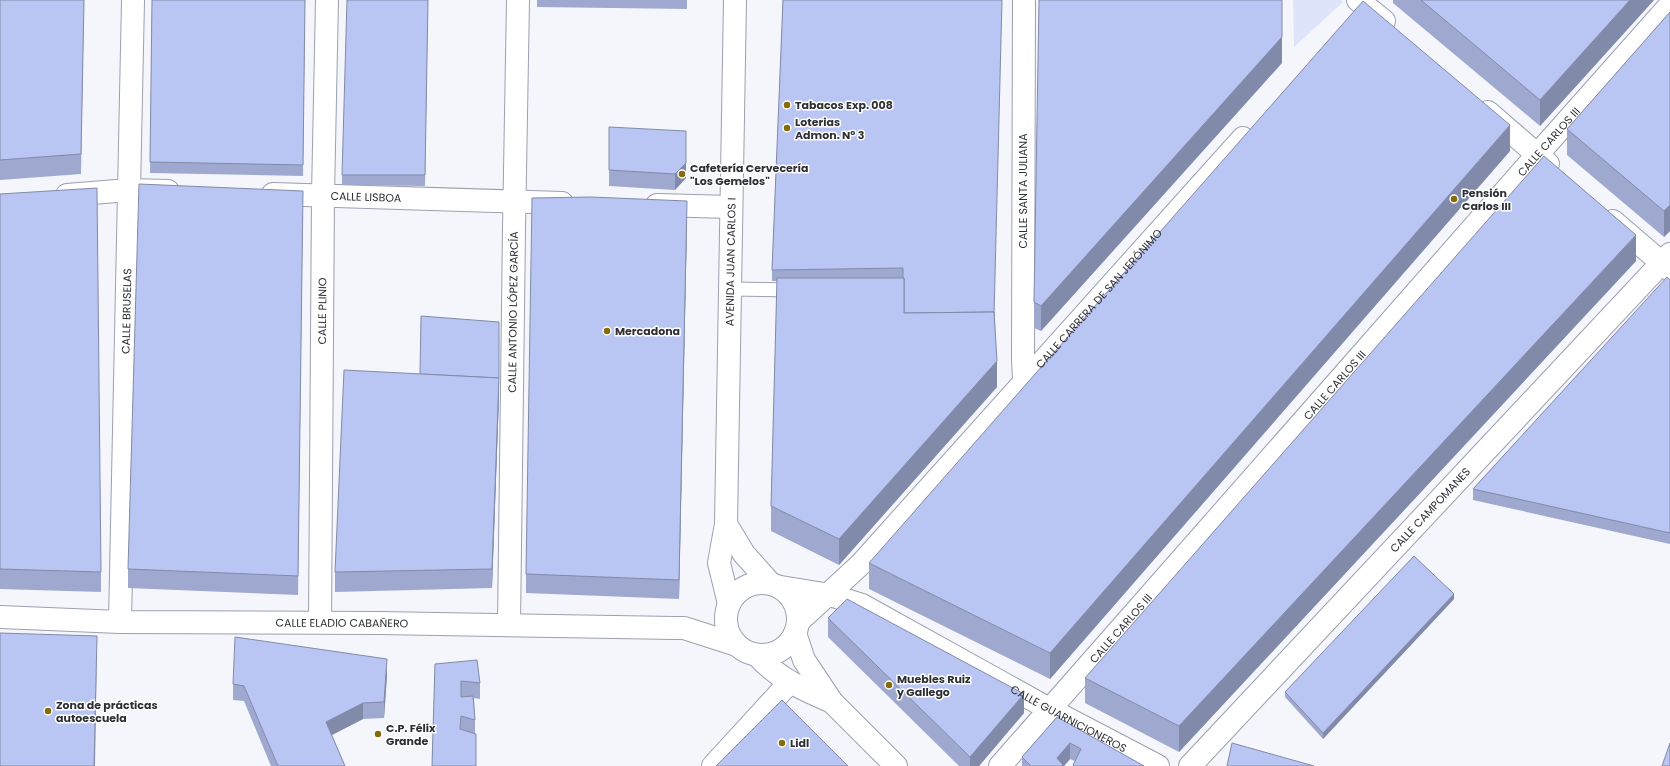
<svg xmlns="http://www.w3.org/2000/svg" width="1670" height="766" font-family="Poppins,sans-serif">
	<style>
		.green { fill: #dee4fa }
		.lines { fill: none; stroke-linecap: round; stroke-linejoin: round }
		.service-casing { stroke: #9ca0af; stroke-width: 15 }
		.minor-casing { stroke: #9ca0af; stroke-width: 24 }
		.service { stroke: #fff; stroke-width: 13 }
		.minor { stroke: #fff; stroke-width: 22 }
		.wall { fill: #9fa9d0 }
		.shaded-wall { fill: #828aa9 }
		.building { fill: #b9c5f2; stroke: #828aa9 }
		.poi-dot { fill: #846c09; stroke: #fff; stroke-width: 1.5 }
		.labels { text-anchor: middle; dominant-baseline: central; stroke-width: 3; stroke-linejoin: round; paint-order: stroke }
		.poi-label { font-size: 11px; font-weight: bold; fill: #2e2f35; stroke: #fff; text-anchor: start }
		.street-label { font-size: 11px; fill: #2e2f35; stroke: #fff }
	</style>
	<rect width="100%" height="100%" fill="#f4f6fc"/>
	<polygon class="green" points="1293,0 1341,0 1343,2 1294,47"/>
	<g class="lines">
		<defs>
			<polyline id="service" points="730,289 794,290"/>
			<g id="minor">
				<polyline points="1024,0 1023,359 1024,381"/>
				<polyline points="1358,0 1384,21"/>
				<polyline points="1488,112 1548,164"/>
				<path id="s1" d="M273 194 562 203"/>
				<polyline points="67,195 129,190 168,191"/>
				<polyline points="657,205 731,207"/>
				<polyline points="1613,221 1670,270"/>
				<polyline points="726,524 744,554 770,583"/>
				<circle cx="762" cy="619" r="36"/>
				<path id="s2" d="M781 587 830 595 862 605 1051 710 1158 766"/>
				<path id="s3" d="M729 604 719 563 726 524 735 0"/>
				<path id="s4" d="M0 617 120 622 380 623 675 628H684L737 645"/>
				<path id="s5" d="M120 622 133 0"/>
				<path id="s6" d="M320 622 323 195 327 0"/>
				<path id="s7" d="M798 622 861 564 1243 138"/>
				<path id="s8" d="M509 625 514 229 518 0"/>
				<polyline points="795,633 804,660 832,702 896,766"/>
				<path d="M757 655C778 679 803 689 832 702"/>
				<polyline points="713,766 789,683"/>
				<path id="s9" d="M1000 766 1537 155 1670 5"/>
				<path id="s10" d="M1190 766 1670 254"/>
			</g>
		</defs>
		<use href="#service" class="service-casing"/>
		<use href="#minor" class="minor-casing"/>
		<use href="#service" class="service"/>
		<use href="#minor" class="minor"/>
	</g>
	<g class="wall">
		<polygon points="0,0 84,0 81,174 0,180"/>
		<polygon points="152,0 305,0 303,176 150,173"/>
		<polygon points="428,0 425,186 342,185 342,175"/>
		<polygon points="537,0 687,0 687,9 537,7"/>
		<polygon points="783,0 995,319 997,387 839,565 771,531 771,506 777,281 772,281 772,270"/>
		<polygon points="1393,0 1654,0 1540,126 1393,3"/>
		<polygon points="1670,12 1670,231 1664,237 1567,155 1567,129"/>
		<polygon points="1282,63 1041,331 1034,328 1034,302"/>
		<polygon points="609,127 686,178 675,190 609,186"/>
		<polygon points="1510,151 1050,679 869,589 869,563"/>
		<polygon points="303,191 298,595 128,588 128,569"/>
		<polygon points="0,194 101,572 101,592 0,589"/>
		<polygon points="687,221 679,599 526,593 526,574"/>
		<polygon points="1636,261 1179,752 1085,703 1085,678"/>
		<polygon points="1670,280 1670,544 1473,500 1473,489"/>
		<polygon points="499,322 499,397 492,588 335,592 335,572 420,374"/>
		<polygon points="1454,599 1323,739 1285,697 1285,692"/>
		<polygon points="828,618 1024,713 979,766 959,766 828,637"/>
		<polygon points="435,664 480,683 480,699 474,698 475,720 475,734 432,766"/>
		<polygon points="387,675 384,718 363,719 332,735 345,766 271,766 244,701 233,700 233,684"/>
		<polygon points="1057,717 1144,766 1073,766 1075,761 1070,759 1064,766 1022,766 1022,757"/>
	</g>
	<g class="shaded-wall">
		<polygon points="1282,0 1282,63 1041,331 1041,306"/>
		<polygon points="1630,0 1654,0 1540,126 1540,100"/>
		<polygon points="1510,125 1510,151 1050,679 1050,653"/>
		<polygon points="686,163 686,178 675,190 675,174"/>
		<polygon points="687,201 687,221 679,599 679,580"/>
		<polygon points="1670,205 1670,231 1664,237 1664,211"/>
		<polygon points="1636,235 1636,261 1179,752 1179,726"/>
		<polygon points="997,361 997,387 839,565 839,539"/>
		<polygon points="499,378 499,397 492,588 492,569"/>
		<polygon points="1454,594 1454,599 1323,739 1323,733"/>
		<polygon points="97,636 95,766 94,766"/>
		<polygon points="387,659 387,675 384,718 384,702"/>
		<polygon points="1024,694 1024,713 979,766 970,766 970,757"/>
		<polygon points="363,703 363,719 326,738 326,722"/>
		<polygon points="1070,743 1070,759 1064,766 1057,766 1057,758"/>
	</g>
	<g class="building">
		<polygon points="0,0 84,0 81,154 0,160"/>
		<polygon points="152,0 305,0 303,165 150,162"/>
		<polygon points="347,0 428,0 425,175 342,175"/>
		<polygon points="783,0 1002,0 994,316 994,312 904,313 904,278 903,278 903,268 772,270"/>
		<polygon points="1039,0 1282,0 1282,37 1041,306 1034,302"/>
		<polygon points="1421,0 1630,0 1540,100"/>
		<polygon points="1363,1 1510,125 1050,653 869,563"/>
		<polygon points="1670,12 1670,205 1664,211 1567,129"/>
		<polygon points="609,127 686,131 686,163 675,174 609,170"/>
		<polygon points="1544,156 1636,235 1179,726 1085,678"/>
		<polygon points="139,184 303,191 298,576 128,569"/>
		<polygon points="97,188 101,572 0,569 0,194"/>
		<polygon points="591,197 687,201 679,580 526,574 532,198"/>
		<polygon points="1667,277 1670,280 1670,533 1473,489"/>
		<polygon points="777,278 904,278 904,313 994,312 997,361 839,539 771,506"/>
		<polygon points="421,316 499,322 499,378 420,374"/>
		<polygon points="344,370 499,378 492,569 335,572"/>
		<polygon points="1414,556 1454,594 1323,733 1285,692"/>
		<polygon points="847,599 1024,694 970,757 828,618"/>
		<polygon points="0,633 97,636 94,766 0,766"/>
		<polygon points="235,637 387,659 384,702 363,703 326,722 345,766 278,766 244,686 233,684"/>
		<polygon points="477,660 480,683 461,681 461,697 473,696 475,720 461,716 460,729 476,734 476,766 432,766 435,664"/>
		<polygon points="782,700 848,766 716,766"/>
		<polygon points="1057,717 1144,766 1074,766 1073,765 1081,749 1070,743 1057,758 1063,765 1062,766 1031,766 1022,757"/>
		<polygon points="1232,743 1314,766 1227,766"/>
		<polygon points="1670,743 1670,766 1662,766"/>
	</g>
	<g class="poi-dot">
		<circle cx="787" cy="105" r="4"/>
		<circle cx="787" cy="128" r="4"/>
		<circle cx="682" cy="174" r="4"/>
		<circle cx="1454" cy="199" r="4"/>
		<circle cx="607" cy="331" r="4"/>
		<circle cx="889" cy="685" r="4"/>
		<circle cx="48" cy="711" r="4"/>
		<circle cx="378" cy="734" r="4"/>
		<circle cx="782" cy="743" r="4"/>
	</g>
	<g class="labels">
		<g class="poi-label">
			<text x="795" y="105">Tabacos Exp. 008</text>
			<text x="795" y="122">Loterias<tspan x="795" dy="13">Admon. Nº 3</tspan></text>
			<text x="690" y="168">Cafetería Cervecería<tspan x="690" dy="13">"Los Gemelos"</tspan></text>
			<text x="1462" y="193">Pensión<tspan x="1462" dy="13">Carlos III</tspan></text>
			<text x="615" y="331">Mercadona</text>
			<text x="897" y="679">Muebles Ruiz<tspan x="897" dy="13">y Gallego</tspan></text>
			<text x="56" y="705">Zona de prácticas<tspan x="56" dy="13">autoescuela</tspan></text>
			<text x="386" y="728">C.P. Félix<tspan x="386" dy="13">Grande</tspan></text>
			<text x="790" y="743">Lidl</text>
		</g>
		<g class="street-label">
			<text stroke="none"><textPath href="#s9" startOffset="831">CALLE CARLOS III</textPath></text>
			<text transform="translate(1023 191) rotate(-90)">CALLE SANTA JULIANA</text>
			<text stroke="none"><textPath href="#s1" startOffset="93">CALLE LISBOA</textPath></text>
			<text stroke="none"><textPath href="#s3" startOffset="344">AVENIDA JUAN CARLOS I</textPath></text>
			<text stroke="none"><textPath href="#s7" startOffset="442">CALLE CARRERA DE SAN JERÓNIMO</textPath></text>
			<text stroke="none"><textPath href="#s5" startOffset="311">CALLE BRUSELAS</textPath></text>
			<text stroke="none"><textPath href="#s6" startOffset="311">CALLE PLINIO</textPath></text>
			<text stroke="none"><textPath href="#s8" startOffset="313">CALLE ANTONIO LÓPEZ GARCÍA</textPath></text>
			<text stroke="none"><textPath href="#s9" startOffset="507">CALLE CARLOS III</textPath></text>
			<text stroke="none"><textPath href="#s10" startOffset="351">CALLE CAMPOMANES</textPath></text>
			<text stroke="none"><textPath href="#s4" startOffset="342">CALLE ELADIO CABAÑERO</textPath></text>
			<text stroke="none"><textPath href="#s9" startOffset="183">CALLE CARLOS III</textPath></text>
			<text stroke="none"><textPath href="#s2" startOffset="319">CALLE GUARNICIONEROS</textPath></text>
		</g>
	</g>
</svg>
